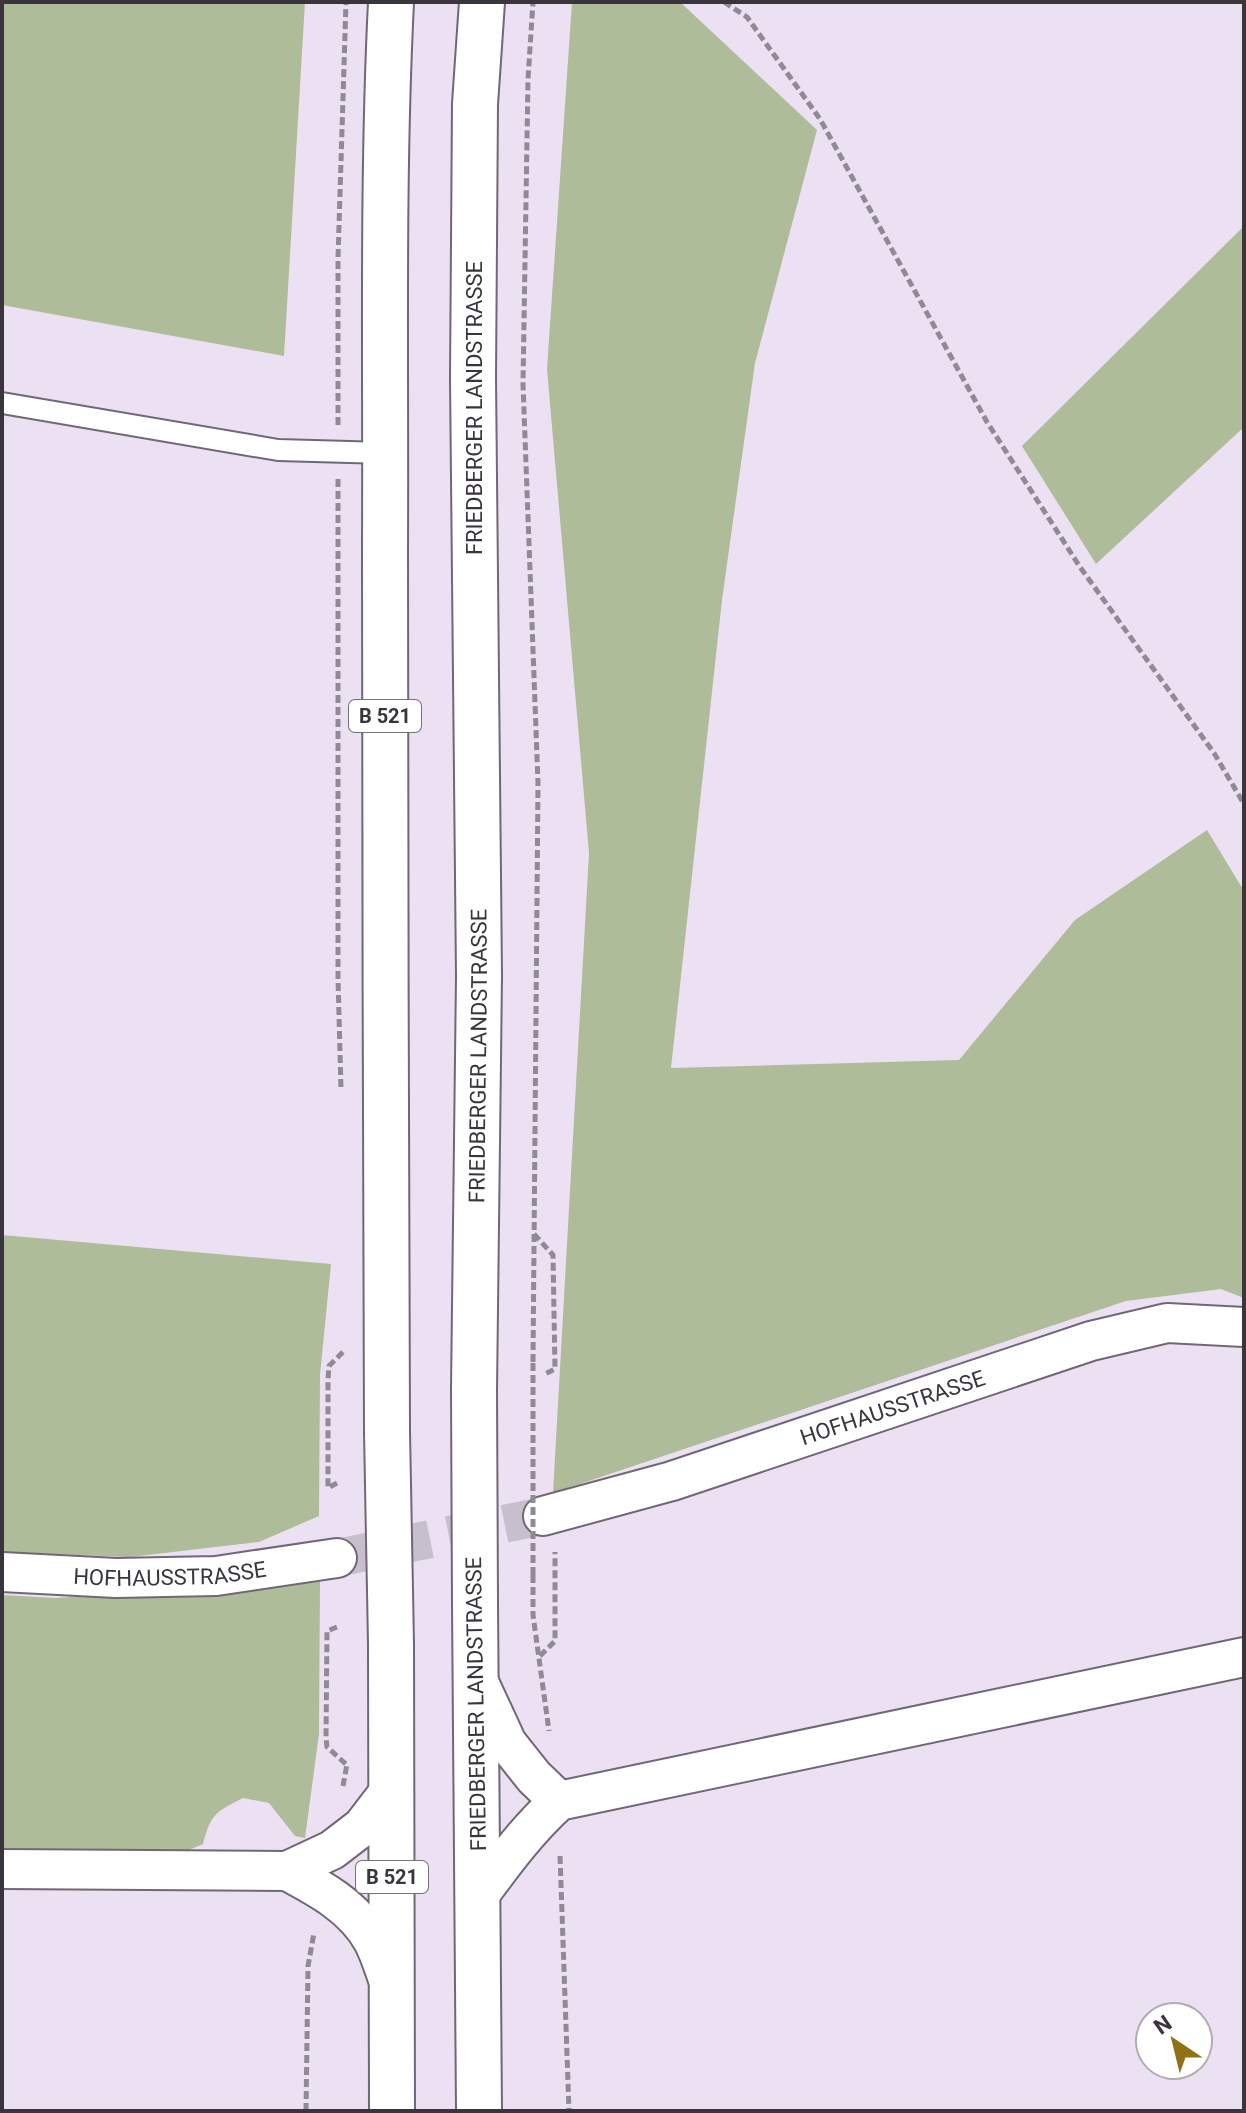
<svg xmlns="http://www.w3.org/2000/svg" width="1246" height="2113" font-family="Roboto,sans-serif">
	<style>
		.green { fill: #afbc99 }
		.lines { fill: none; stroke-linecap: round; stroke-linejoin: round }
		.street-tunnel { stroke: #c8bfce; stroke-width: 38; stroke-dasharray: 38 19; stroke-linecap: butt }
		.lane-casing { stroke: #716776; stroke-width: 24 }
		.street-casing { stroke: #716776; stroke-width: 42 }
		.primary-casing { stroke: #716776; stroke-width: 48 }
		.path { stroke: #918995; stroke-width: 5; stroke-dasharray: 8 4; stroke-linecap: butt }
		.lane { stroke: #fff; stroke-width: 20 }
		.street { stroke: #fff; stroke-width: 38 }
		.primary { stroke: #fff; stroke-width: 44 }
		.primary-bridge-casing { stroke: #716776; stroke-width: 48; stroke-linecap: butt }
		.path-bridge { stroke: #918995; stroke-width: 5; stroke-dasharray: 8 4; stroke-linecap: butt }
		.primary-bridge { stroke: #fff; stroke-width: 44 }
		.labels { text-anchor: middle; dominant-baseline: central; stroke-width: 6; stroke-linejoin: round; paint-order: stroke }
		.shield { fill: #fff; stroke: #757276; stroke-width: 2 }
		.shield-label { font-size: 20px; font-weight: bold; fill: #3a353c }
		.street-label { font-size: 22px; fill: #3a353c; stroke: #fff }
	</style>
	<rect width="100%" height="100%" fill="#ece1f2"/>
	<g class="green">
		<polygon points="2,2 305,2 284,356 2,305"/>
		<polygon points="572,2 680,2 817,130 755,363 722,600 671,1068 959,1060 1075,920 1207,830 1244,891 1244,1298 1221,1289 1126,1301 553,1493 589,853 547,369"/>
		<polygon points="1244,226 1244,427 1096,564 1022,446"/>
		<polygon points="2,1235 331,1264 320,1375 319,1516 259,1542 130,1557 2,1552"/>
		<path d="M320 1580 319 1734 305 1838 295 1836 269 1803 243 1798C216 1812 211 1813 203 1844L189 1850 2 1849V1595L56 1598Z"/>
	</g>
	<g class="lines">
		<polyline class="street-tunnel" points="337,1558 543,1516"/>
		<defs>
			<polyline id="lane" points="2,403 278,450 385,453"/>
			<g id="street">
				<path id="s1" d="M543 1516 672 1481 1091 1341 1167 1323 1244 1327"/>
				<path id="s2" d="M2 1572 116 1578 216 1576 337 1558"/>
				<polyline points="477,1678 507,1743 534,1777 559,1801"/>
				<polyline points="2,1869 287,1871 332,1850 362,1827 392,1788"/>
				<path d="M287 1871C319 1888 355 1907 373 1941 380 1954 384 1969 389 1982"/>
				<path d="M478 1897C503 1863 527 1830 559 1801L1244 1657"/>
			</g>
			<g id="primary">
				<path id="s3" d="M474 1390 479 976 473 378 475 104 482 2"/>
				<path d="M387 1431C386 1137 385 842 385 548 386 366 382 184 391 2"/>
				<polyline points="475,1603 479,2111"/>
				<polyline points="391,1644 392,2111"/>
			</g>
		</defs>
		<use href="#lane" class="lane-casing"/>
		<use href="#street" class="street-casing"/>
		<use href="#primary" class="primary-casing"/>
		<g class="path">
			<polyline points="724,2 747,17 820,119 987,422 1080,567 1214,753 1244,804"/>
			<polyline points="338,425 338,258 346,2"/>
			<polyline points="338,479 338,979 341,1089"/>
			<polyline points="534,1234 553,1255 555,1369 543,1375"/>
			<polyline points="533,1362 538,783 523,384 528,79 533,2"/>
			<polyline points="337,1483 328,1488 328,1379 329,1366 344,1351"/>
			<polyline points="533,1575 533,1615 549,1731"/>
			<polyline points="337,1627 327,1631 326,1738 327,1747 347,1765"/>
			<polyline points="540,1656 555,1641 555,1552"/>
			<polyline points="343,1786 347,1764"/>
			<polyline points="560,1856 569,2111"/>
			<polyline points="306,2111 308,1966 314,1933"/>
		</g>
		<use href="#lane" class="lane"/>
		<use href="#street" class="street"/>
		<use href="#primary" class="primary"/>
		<defs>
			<g id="primary-bridge">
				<polyline points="474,1390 475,1603"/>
				<polyline points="387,1431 391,1644"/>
			</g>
		</defs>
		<use href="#primary-bridge" class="primary-bridge-casing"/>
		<polyline class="path-bridge" points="533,1575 533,1362"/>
		<use href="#primary-bridge" class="primary-bridge"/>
	</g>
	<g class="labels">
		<g class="shield">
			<rect x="349" y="700" width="72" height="32" rx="6"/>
			<rect x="356" y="1861" width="72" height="32" rx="6"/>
		</g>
		<g class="shield-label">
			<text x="385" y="716">B 521</text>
			<text x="392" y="1877">B 521</text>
		</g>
		<g class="street-label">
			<text transform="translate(474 408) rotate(-90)">FRIEDBERGER LANDSTRASSE</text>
			<text stroke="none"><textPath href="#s3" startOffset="334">FRIEDBERGER LANDSTRASSE</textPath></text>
			<text stroke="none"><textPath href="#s1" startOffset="366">HOFHAUSSTRASSE</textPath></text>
			<text stroke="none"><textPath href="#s2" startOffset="168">HOFHAUSSTRASSE</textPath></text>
			<text transform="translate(476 1704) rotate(-91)">FRIEDBERGER LANDSTRASSE</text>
		</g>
	</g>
	<rect width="1246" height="2113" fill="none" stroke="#3a353c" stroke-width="8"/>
	<g transform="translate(1174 2041) rotate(325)"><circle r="38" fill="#ffffff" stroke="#b0aeb1" stroke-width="2"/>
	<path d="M0-6L14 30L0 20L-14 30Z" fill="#927016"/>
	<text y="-12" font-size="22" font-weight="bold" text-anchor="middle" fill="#3a353c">N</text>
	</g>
</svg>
